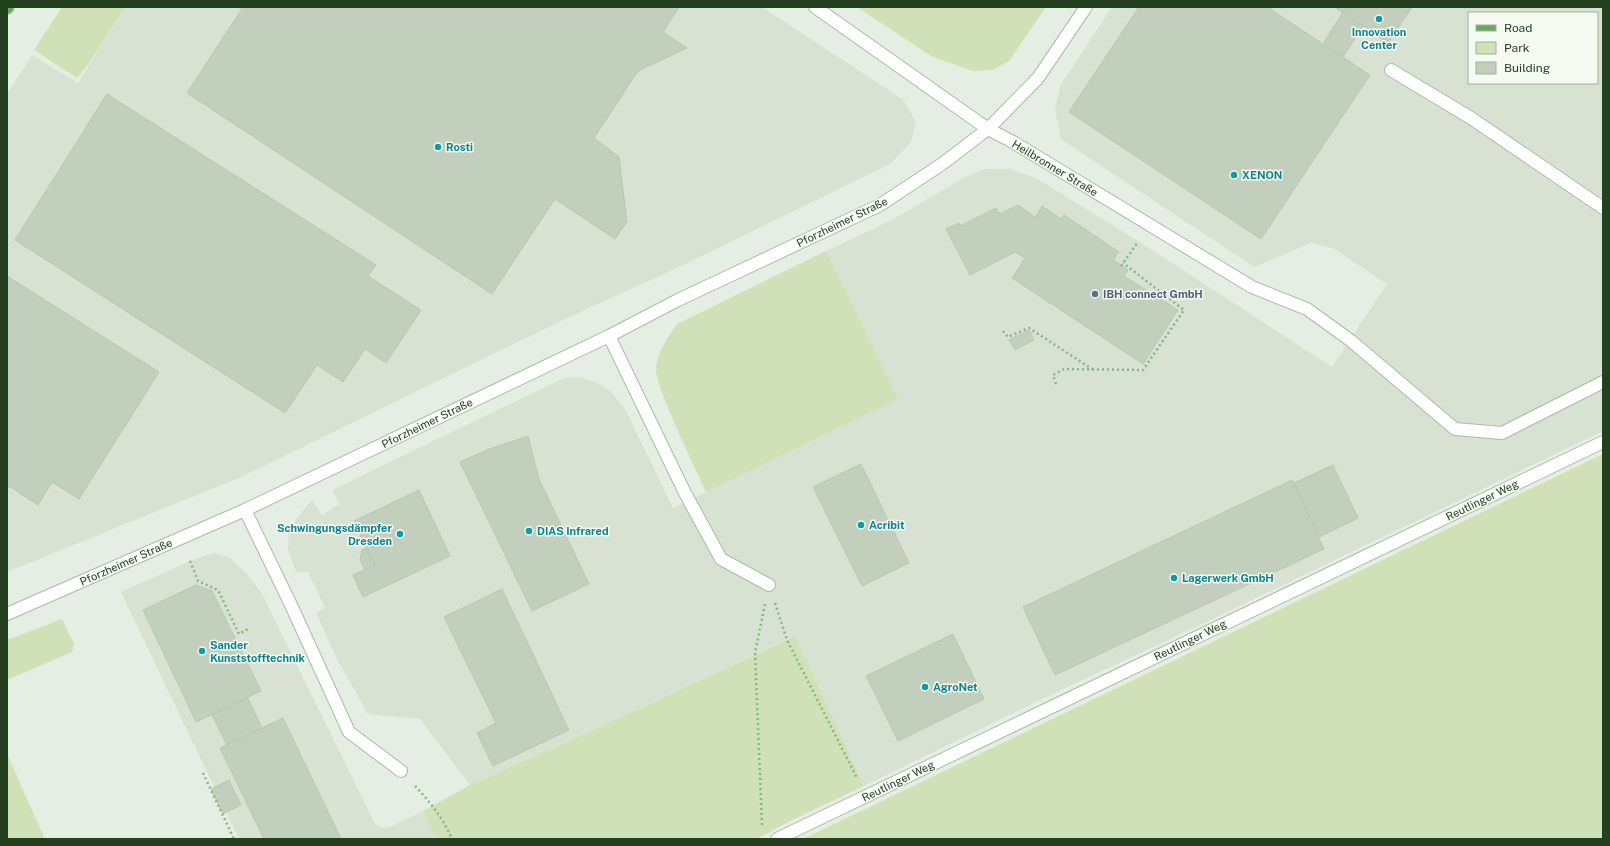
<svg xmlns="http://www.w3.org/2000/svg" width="1610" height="846" font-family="'Public Sans',sans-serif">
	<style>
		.built { fill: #d7e2d2; fill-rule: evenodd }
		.green { fill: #d0e1b8 }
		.building { fill: #c1cfbc; stroke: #b9c8b3 }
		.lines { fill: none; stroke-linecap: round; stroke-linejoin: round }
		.minor-casing { stroke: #abbaa8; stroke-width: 14 }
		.major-casing { stroke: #c1cac0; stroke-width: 14 }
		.path { stroke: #87b57e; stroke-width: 2.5; stroke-dasharray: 2 3; stroke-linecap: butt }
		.minor { stroke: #fff; stroke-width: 12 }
		.major { stroke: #68a861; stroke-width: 12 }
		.culture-dot { fill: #0f9aa8; stroke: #f5faf3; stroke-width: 1.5 }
		.service-dot { fill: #5c6f8a; stroke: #f5faf3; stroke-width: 1.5 }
		.labels { text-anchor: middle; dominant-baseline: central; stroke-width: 3; stroke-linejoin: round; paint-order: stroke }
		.culture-label { font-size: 11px; font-weight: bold; fill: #0d838f; stroke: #f5faf3; text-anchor: start }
		.street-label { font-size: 11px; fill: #23411f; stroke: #f5faf3 }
		.service-label { font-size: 11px; font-weight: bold; fill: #4e5e75; stroke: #f5faf3; text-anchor: start }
	</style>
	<rect width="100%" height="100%" fill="#e5eee2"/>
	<g class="built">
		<polygon points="125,7 762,7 902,99 916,121 911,142 890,164 679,267 565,319 241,477 7,572 7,94 32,55 78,83"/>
		<path d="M1112 7H1603V431L1198 626 1042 699 864 786 794 636 580 736 470 785 420 719 368 714 338 661 316 613 325 608 308 572H296L288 549 289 530 296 519 312 500 322 515 340 504 332 490 564 378 579 377 596 382 610 391 625 409 673 508 897 399 826 251 890 221 969 175 986 169H1009L1036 178 1138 241 1332 367 1387 284 1333 248 1311 243 1254 267 1061 139 1055 108 1061 84ZM1469 13H1597V83H1469Z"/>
		<polygon points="214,553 229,557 247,574 262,594 375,824 382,828 390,827 423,811 436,839 239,839 121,592 190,561"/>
	</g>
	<g class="green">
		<polygon points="62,7 125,7 90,62 77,78 34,50"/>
		<polygon points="857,7 1046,7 1009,61 993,70 972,71 931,56"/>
		<path d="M826 251 898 399 706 492C697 471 654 384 656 368 658 351 668 337 677 324Z"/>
		<polygon points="1603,454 1603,839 803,839"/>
		<polygon points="62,619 74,644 72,652 7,680 7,640"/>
		<polygon points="795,636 864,786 792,820 757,839 436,839 423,811 470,785 580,736"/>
		<polygon points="7,754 45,839 7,839"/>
	</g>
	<g class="building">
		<polygon points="243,7 679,7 663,32 687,48 638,71 594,138 619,157 627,222 615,239 555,199 492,294 187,93"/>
		<polygon points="1139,7 1267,7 1370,75 1261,239 1069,112"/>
		<polygon points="1335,7 1412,7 1388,43"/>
		<polygon points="1343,12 1363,26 1343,57 1323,44"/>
		<polygon points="107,94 376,265 368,276 421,310 386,363 365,349 343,382 317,365 285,413 15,240"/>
		<polygon points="1018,205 1035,217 1042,206 1061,219 1064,215 1119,252 1113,260 1128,270 1124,276 1178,310 1143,364 1012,278 1025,258 1015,252 970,275 946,229 959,223 960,226 996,208 1000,214"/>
		<polygon points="7,276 159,372 79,499 52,482 38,505 7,485"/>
		<polygon points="1029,330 1034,340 1015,350 1009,340"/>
		<polygon points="528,436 539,479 589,584 532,611 460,462 489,449"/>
		<polygon points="861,464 909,563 862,586 813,487"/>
		<polygon points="1333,465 1358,518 1319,537 1294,483"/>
		<polygon points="1292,480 1324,549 1055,675 1023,607"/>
		<polygon points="419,490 450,556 363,597 353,575 375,565 354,521"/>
		<polygon points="366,548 375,565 365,570 360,560 362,550"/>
		<polygon points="196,585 212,591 261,691 196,722 143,610"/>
		<polygon points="502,589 569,730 493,766 477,733 496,723 444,617"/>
		<polygon points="953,634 984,699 898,741 866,676"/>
		<polygon points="248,698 262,728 227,745 212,715"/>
		<polygon points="283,718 341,839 264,839 220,748"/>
		<polygon points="229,780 241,805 223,814 211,789"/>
	</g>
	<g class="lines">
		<defs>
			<g id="minor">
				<polyline points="815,7 988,129 1013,142 1252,287 1307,309 1350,340 1455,429 1502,433 1603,382"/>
				<polyline points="1391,70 1471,118 1603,208"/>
				<polyline points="609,336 685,493 721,559 769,585"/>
				<polyline points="245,510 291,605 349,732 401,771"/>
				<polyline points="7,614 245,510 609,336 678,300 880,205 942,164 988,129 1038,78 1086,7"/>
				<polyline points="777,839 1603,442"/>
			</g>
			<polyline id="major" points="7,8 8,7"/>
		</defs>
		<use href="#minor" class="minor-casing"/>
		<use href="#major" class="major-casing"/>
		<g class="path">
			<polyline points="1121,266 1138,242"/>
			<polyline points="1003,331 1008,337 1029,328 1092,369"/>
			<polyline points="1056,384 1053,375 1064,369 1143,370 1184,310 1123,263"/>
			<polyline points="190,561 198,581 218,590 239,634 248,629"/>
			<polyline points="775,603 787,640 857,778"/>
			<polyline points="203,773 234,839"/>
			<path d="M415 786C430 802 443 818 452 839"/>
			<polyline points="762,825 755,653 765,604"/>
		</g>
		<use href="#minor" class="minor"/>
		<use href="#major" class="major"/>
	</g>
	<g class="culture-dot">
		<circle cx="1379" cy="19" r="4"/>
		<circle cx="438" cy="147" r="4"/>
		<circle cx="1234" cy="175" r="4"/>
		<circle cx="861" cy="525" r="4"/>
		<circle cx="529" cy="531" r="4"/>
		<circle cx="400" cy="534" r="4"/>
		<circle cx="1174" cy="578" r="4"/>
		<circle cx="202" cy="651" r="4"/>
		<circle cx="925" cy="687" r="4"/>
	</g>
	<circle class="service-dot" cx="1095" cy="294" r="4"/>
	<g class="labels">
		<g class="culture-label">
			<text x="1379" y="32" text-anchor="middle">Innovation<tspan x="1379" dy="13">Center</tspan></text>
			<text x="446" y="147">Rosti</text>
			<text x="1242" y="175">XENON</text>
			<text x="869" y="525">Acribit</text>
			<text x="392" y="528" text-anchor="end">Schwingungsdämpfer<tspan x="392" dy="13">Dresden</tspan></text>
			<text x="537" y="531">DIAS Infrared</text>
			<text x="1182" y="578">Lagerwerk GmbH</text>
			<text x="210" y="645">Sander<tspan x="210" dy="13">Kunststofftechnik</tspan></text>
			<text x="933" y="687">AgroNet</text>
		</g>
		<g class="street-label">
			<text transform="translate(1055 168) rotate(31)">Heilbronner Straße</text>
			<text transform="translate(842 222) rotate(-26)">Pforzheimer Straße</text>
			<text transform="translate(427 423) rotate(-26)">Pforzheimer Straße</text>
			<text transform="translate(1482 500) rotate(-26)">Reutlinger Weg</text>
			<text transform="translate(126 562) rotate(-24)">Pforzheimer Straße</text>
			<text transform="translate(1190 640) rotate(-26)">Reutlinger Weg</text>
			<text transform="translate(898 781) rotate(-26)">Reutlinger Weg</text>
		</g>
		<g class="service-label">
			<text x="1103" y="294">IBH connect GmbH</text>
		</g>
	</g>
	<rect width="1610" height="846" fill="none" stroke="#23411f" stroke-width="16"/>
	<rect x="1468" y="12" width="130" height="72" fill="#f5faf3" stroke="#a1b09e"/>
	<rect x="1476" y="25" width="20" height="6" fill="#68a861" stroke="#a1b09e"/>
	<text x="1504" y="32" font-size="12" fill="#23411f">Road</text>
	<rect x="1476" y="42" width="20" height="12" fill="#d0e1b8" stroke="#a1b09e"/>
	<text x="1504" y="52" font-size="12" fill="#23411f">Park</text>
	<rect x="1476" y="62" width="20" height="12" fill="#c1cfbc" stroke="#a1b09e"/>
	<text x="1504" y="72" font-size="12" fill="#23411f">Building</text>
</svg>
